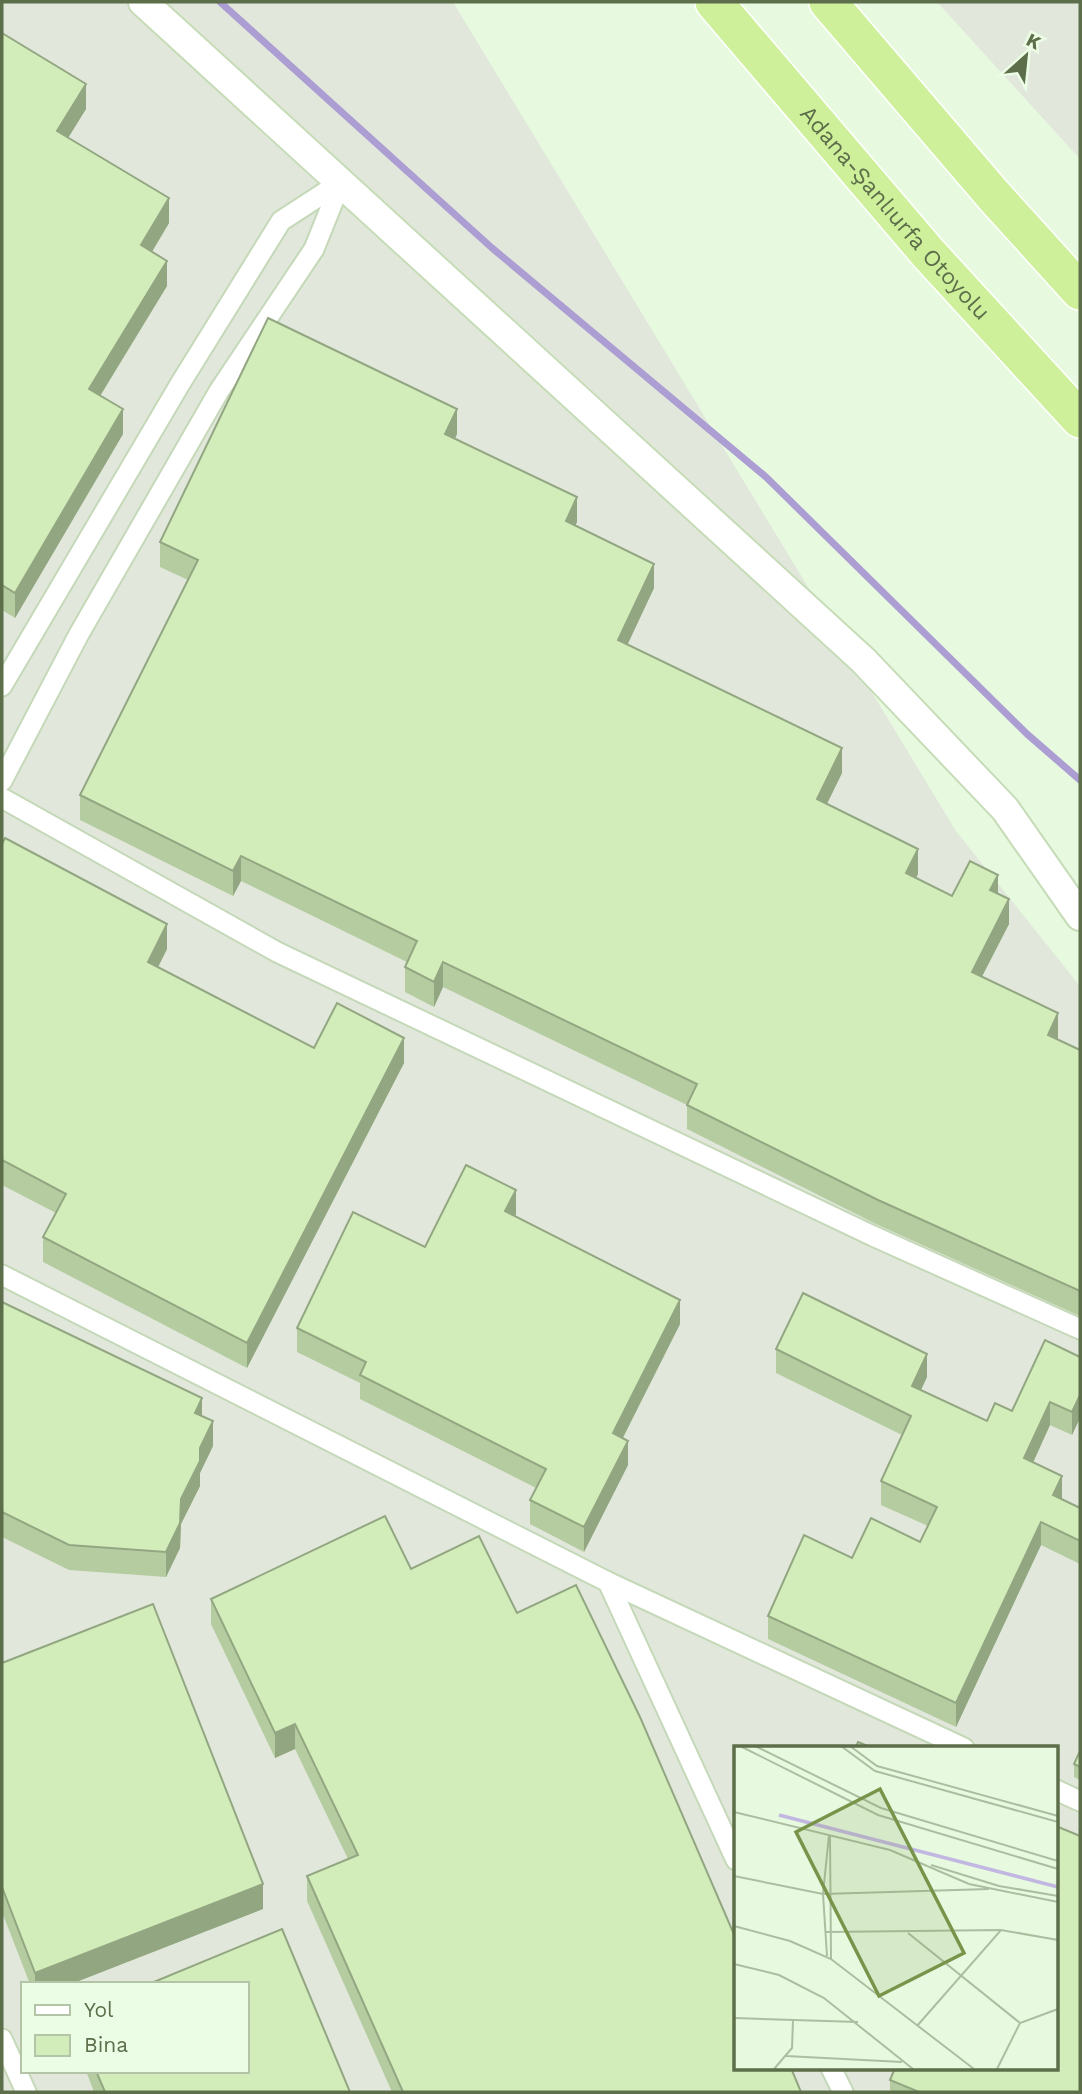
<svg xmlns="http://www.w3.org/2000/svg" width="1082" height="2094" font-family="'Work Sans',sans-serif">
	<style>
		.industrial { fill: #e1e8db; fill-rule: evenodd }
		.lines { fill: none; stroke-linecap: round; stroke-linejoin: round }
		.stream { stroke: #ac9ed2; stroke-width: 7 }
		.street-casing { stroke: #c5d8b8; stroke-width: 23 }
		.secondary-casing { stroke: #c6dcb7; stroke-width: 32 }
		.highway-casing { stroke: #fff; stroke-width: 40 }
		.street { stroke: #fff; stroke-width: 19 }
		.secondary { stroke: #fff; stroke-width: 28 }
		.highway { stroke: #cff09b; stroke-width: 37 }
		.wall { fill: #b5cca0 }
		.shaded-wall { fill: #93a682 }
		.building { fill: #d2edba; stroke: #93a682; stroke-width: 2 }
		.labels { text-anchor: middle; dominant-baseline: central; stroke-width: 5; stroke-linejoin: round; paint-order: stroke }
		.street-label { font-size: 23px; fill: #5d6e4a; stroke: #ecfde5 }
		.inset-river { fill: none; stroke: #c2b7e1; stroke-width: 3.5 }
		.inset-road { fill: none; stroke: #acbea0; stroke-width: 2 }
		.view { fill: #78944b; fill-opacity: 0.15; stroke: #78944b; stroke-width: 3.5 }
		.inset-edge { fill: none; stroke: #5d6e4a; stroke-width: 3.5 }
	</style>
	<rect width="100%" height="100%" fill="#e7fae0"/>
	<g class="industrial">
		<path d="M2 2H453L956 831 1080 986V2092H2ZM736 1748H1056V2068H736ZM23 1984H247V2071H23Z"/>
		<polygon points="937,2 1080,2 1080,159"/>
	</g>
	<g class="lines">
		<polyline class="stream" points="220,2 492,248 766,477 1027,734 1080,780"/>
		<defs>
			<g id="street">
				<polyline points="2,686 180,384 281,221 341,182"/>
				<polyline points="2,781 79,634 219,391 314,249 341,182"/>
				<polyline points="2,798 277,952 873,1236 1080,1329"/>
				<polyline points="2,1275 608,1582 964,1748"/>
				<polyline points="608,1582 736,1860"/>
				<polyline points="1056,1790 1080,1801"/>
				<polyline points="2,2039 26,2092"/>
				<polyline points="831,2068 843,2092"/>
			</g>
			<polyline id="secondary" points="143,2 863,660 1005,809 1080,916"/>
			<g id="highway">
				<path id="s1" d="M714 2 928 253 1080 419"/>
				<polyline points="828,2 994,196 1080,291"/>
			</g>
		</defs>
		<use href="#street" class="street-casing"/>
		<use href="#secondary" class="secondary-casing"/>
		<use href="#highway" class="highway-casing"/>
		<use href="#street" class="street"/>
		<use href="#secondary" class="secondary"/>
		<use href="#highway" class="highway"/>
	</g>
	<g class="wall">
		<polygon points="2,33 86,109 68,137 169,223 152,252 167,286 100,396 123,434 15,618 2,610"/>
		<polygon points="457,434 455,439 577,522 575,525 654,588 627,644 842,773 827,804 918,874 916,878 952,896 998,894 1009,924 982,976 1058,1038 1057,1039 1080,1050 1080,1316 878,1225 687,1129 687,1105 443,987 434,1007 405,992 405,967 407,962 241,881 233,896 80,820 80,795 188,580 160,567 160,542"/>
		<polygon points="2,844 167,949 158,967 314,1048 404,1063 247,1368 43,1262 43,1237 56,1213 2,1185"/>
		<polygon points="516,1214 515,1216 680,1324 623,1438 628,1465 584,1552 530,1524 530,1500 536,1488 360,1399 360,1383 297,1352 297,1328 425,1247"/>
		<polygon points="2,1302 202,1416 213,1446 200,1473 200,1486 181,1524 180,1548 166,1577 69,1570 2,1537"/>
		<polygon points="776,1349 927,1377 921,1390 987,1421 1012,1411 1080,1357 1080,1418 1072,1435 1050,1425 1033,1463 1062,1499 1080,1508 1080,1564 1041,1545 956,1727 768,1639 768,1616 852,1558 920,1542 928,1526 881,1505 881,1481 902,1435 776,1373"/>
		<polygon points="411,1569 517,1613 801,2092 392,2092 307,1901 307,1876 348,1859 295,1749 275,1758 211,1624 211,1599"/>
		<polygon points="2,1663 263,1909 71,1984 30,1984 2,1912"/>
		<polygon points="1080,1751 1080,1780 1074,1777 1074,1764"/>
		<polygon points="86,2071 247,2071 350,2092 94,2092"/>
		<polygon points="890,2080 1080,2092 890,2092"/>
	</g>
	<g class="shaded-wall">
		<polygon points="86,84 86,109 57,156 57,131"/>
		<polygon points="169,198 169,223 141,270 141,245"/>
		<polygon points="167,261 167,286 89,414 89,389"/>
		<polygon points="123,409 123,434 15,618 15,593"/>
		<polygon points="457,409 457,434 445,459 445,434"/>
		<polygon points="577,497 577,522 566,546 566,521"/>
		<polygon points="654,564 654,588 618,665 618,640"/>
		<polygon points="842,748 842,773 817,824 817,799"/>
		<polygon points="918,849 918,874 906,898 906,873"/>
		<polygon points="241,856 241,881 233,896 233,871"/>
		<polygon points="998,875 998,900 990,890"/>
		<polygon points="1009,899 1009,924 972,996 972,972"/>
		<polygon points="167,924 167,949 148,987 148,962"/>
		<polygon points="443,962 443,987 434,1007 434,982"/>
		<polygon points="1058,1013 1058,1038 1048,1060 1048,1035"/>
		<polygon points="404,1038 404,1063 247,1368 247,1343"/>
		<polygon points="516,1190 516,1214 505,1235 505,1211"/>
		<polygon points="680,1300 680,1324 613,1457 613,1433"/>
		<polygon points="927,1354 927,1377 912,1409 912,1386"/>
		<polygon points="1080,1395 1080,1418 1072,1435 1072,1412"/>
		<polygon points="202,1398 202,1423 195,1413"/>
		<polygon points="1050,1402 1050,1425 1024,1482 1024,1458"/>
		<polygon points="213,1421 213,1446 200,1473 200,1486 181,1524 180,1548 166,1577 166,1552 181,1499 200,1448"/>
		<polygon points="628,1441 628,1465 584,1552 584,1527"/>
		<polygon points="1062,1476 1062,1499 1053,1495"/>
		<polygon points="1041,1522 1041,1545 956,1727 956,1703"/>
		<polygon points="295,1724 295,1749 275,1758 275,1733"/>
		<polygon points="263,1884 263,1909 71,1984 35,1984 35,1973"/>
	</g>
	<g class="building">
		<polygon points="2,33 86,84 57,131 169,198 141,245 167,261 89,389 123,409 15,593 2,585"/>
		<polygon points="268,318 457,409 445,434 577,497 566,521 654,564 618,640 842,748 817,799 918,849 906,873 952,896 970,861 998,875 990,890 1009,899 972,972 1058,1013 1048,1035 1080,1050 1080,1291 878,1200 687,1105 697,1084 443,962 434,982 405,967 417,941 241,856 233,871 80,795 198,560 160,542"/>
		<polygon points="5,838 167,924 148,962 314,1048 337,1003 404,1038 247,1343 43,1237 66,1194 2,1160 2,844"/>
		<polygon points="466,1165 516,1190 505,1211 680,1300 613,1433 628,1441 584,1527 530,1500 546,1469 360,1375 366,1362 297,1328 353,1212 425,1247"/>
		<polygon points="803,1293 927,1354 912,1386 987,1421 995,1403 1012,1411 1045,1340 1080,1357 1080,1395 1072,1412 1050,1402 1024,1458 1062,1476 1053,1495 1080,1508 1080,1541 1041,1522 956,1703 768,1616 804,1535 852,1558 871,1518 920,1542 937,1507 881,1481 911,1416 776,1349"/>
		<polygon points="2,1302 202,1398 195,1413 213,1421 200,1448 200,1461 181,1499 180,1523 166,1552 69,1545 2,1512"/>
		<polygon points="385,1516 411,1569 479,1536 517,1613 576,1585 640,1717 736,1939 736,2068 791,2068 801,2092 403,2092 307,1876 358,1855 295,1724 275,1733 211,1599"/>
		<polygon points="153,1604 263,1884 35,1973 2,1887 2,1663"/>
		<polygon points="858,1742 870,1747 856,1747"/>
		<polygon points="1080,1751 1080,1767 1074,1764"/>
		<polygon points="1056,1826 1080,1836 1080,2092 919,2092 890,2080 895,2068 1056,2068"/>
		<polygon points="282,1929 350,2092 105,2092 96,2071 247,2071 247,1984 149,1984"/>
	</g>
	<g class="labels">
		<g class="street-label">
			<text stroke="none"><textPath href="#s1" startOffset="278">Adana-Şanlıurfa Otoyolu</textPath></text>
		</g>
	</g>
	<g transform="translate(734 1746)">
		<rect width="324" height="324" fill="#e7fae0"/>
		<path class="inset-river" d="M45 69 324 141"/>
		<path class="inset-road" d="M6 0 144 69 324 123M21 0 147 62 324 115M107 0 141 25 324 76M116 0 143 20 324 70M0 66 156 104 235 138 324 156M96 89 97 213M197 119 265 140 324 150M0 130 89 148 255 143M0 180 56 195 97 213 240 323M91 186 267 184M174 187 286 277M93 210 89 148 95 89M0 218 45 229 90 252 179 323M0 272 124 276M183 280 267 184 324 194M52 310 168 316M40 323 58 302 59 274M263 323 286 277 324 263"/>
		<path class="view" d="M146 43 230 207 145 250 62 86Z"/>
		<rect width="324" height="324" class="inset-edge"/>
	</g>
	<rect width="1082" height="2094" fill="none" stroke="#5d6e4a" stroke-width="7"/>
	<rect x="21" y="1982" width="228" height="91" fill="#ecfde5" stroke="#b3c4a7" stroke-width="2"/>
	<rect x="35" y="2005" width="35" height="10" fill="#ffffff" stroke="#b3c4a7" stroke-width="2"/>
	<text x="84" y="2017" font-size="21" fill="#5d6e4a">Yol</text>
	<rect x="35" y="2035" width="35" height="21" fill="#d2edba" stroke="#b3c4a7" stroke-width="2"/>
	<text x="84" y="2052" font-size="21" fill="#5d6e4a">Bina</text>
	<g transform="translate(1026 56) rotate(27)" stroke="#ecfde5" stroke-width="5" paint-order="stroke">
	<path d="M0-5L12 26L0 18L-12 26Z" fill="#5d6e4a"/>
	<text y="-10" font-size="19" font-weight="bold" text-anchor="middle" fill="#5d6e4a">K</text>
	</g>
</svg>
